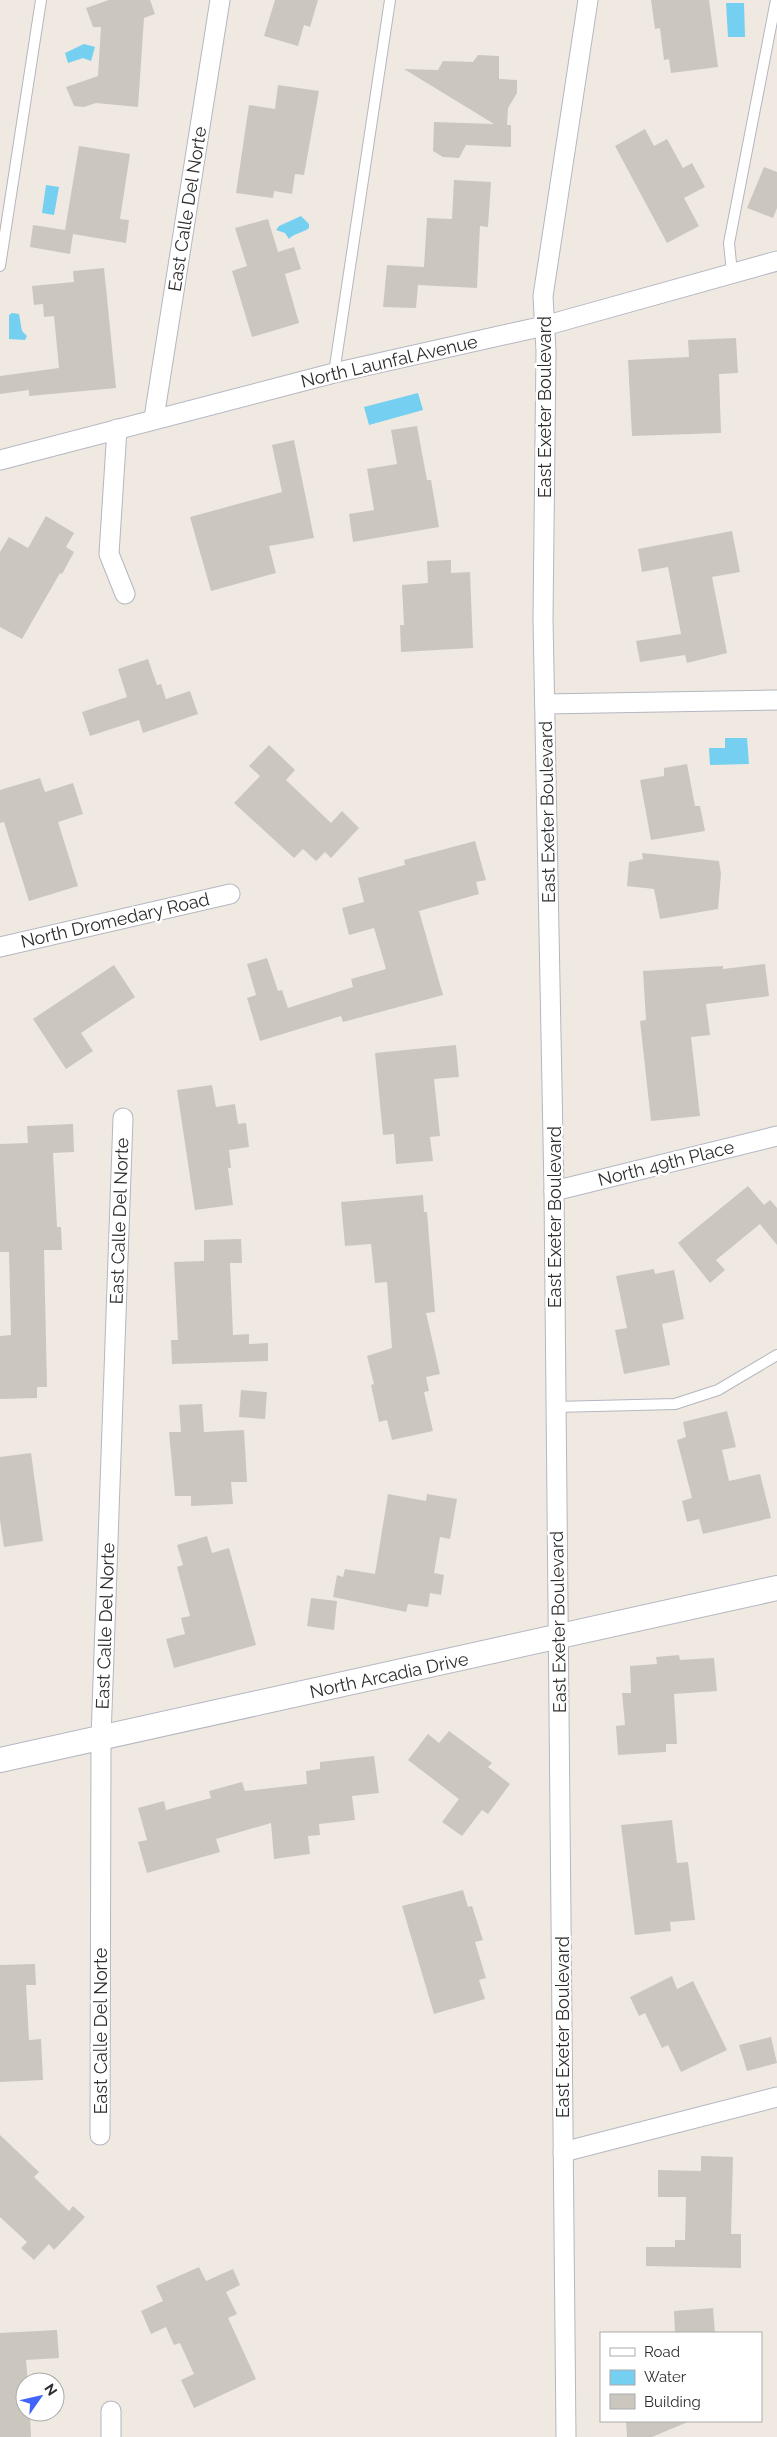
<svg xmlns="http://www.w3.org/2000/svg" width="777" height="2437" font-family="Raleway,sans-serif">
	<style>
		.water { fill: #75cff0 }
		.building { fill: #cbc7bf }
		.lines { fill: none; stroke-linecap: round; stroke-linejoin: round }
		.service-casing { stroke: #b4b7c1; stroke-width: 12 }
		.minor-casing { stroke: #b4b7c1; stroke-width: 21 }
		.tertiary-casing { stroke: #b4b7c1; stroke-width: 26 }
		.service { stroke: #fff; stroke-width: 10 }
		.minor { stroke: #fff; stroke-width: 19 }
		.tertiary { stroke: #fff; stroke-width: 24 }
		.labels { text-anchor: middle; dominant-baseline: central; stroke-width: 5; stroke-linejoin: round; paint-order: stroke }
		.street-label { font-size: 18px; fill: #2e2e2e; stroke: #fff }
	</style>
	<rect width="100%" height="100%" fill="#efe9e1"/>
	<g class="water">
		<polygon points="726,3 744,3 745,37 728,37"/>
		<polygon points="84,44 95,47 91,61 83,58 68,63 65,53"/>
		<polygon points="46,185 59,187 54,215 42,213"/>
		<path d="M301 216 309 224V228C303 233 294 233 289 239L285 233 276 230 279 226Z"/>
		<polygon points="12,313 19,314 22,331 27,336 25,340 9,339 9,315"/>
		<polygon points="418,393 423,410 369,425 364,407"/>
		<polygon points="725,738 747,738 749,764 710,765 709,748 725,748"/>
	</g>
	<g class="building">
		<polygon points="109,0 150,0 155,14 144,18 138,107 96,103 84,107 74,106 66,87 98,76 101,27 93,27 86,8"/>
		<polygon points="275,0 318,0 310,27 304,25 298,46 264,36"/>
		<polygon points="651,0 709,0 718,67 671,73 669,59 664,60 660,28 655,29"/>
		<polygon points="478,55 499,56 499,79 517,80 517,93 508,108 507,125 511,125 511,147 466,145 459,158 443,157 433,151 434,122 494,124 404,69 438,70 443,61 473,62"/>
		<polygon points="278,85 319,91 304,175 295,174 292,194 274,191 273,198 236,193 249,105 275,109"/>
		<polygon points="645,129 654,146 667,139 683,168 692,163 705,187 684,198 699,226 667,243 615,146"/>
		<polygon points="79,146 130,154 120,219 129,220 126,243 73,234 70,254 30,247 33,225 65,230"/>
		<polygon points="764,167 777,172 777,208 773,218 747,208"/>
		<polygon points="454,180 491,182 488,227 480,226 477,288 418,285 416,308 383,307 387,265 424,267 427,218 452,219"/>
		<polygon points="268,219 278,252 294,247 301,269 285,274 299,323 252,337 232,271 247,266 235,228"/>
		<polygon points="104,268 116,388 29,396 29,390 0,394 0,376 59,368 54,316 44,317 43,304 34,305 32,286 74,282 73,271"/>
		<polygon points="736,338 738,373 719,374 721,433 632,436 628,360 689,357 688,340"/>
		<polygon points="417,426 427,480 431,480 439,527 353,542 349,514 374,510 367,469 397,464 391,430"/>
		<polygon points="294,440 314,538 269,546 276,573 211,591 190,517 282,492 272,445"/>
		<polygon points="46,516 74,533 66,547 74,552 62,574 60,573 22,639 0,627 0,552 9,537 28,548"/>
		<polygon points="732,531 740,572 712,577 727,653 687,663 685,655 640,662 636,641 681,634 668,567 642,572 638,549"/>
		<polygon points="451,560 451,573 470,572 473,648 401,652 400,625 404,625 402,585 428,583 427,561"/>
		<polygon points="148,659 157,685 161,684 166,699 190,691 198,714 143,733 139,720 90,736 82,712 127,697 118,669"/>
		<polygon points="269,745 295,770 286,780 331,823 342,811 359,828 331,858 325,852 316,861 303,849 294,858 234,803 260,776 249,766"/>
		<polygon points="687,764 695,806 700,806 705,831 651,840 640,780 664,776 664,768"/>
		<polygon points="40,778 45,792 73,783 83,814 58,822 78,886 29,901 4,822 0,823 0,790"/>
		<polygon points="475,841 486,880 476,882 479,894 419,911 443,995 343,1022 341,1016 260,1041 247,998 256,995 247,964 267,958 278,991 282,990 288,1008 353,987 351,979 386,969 374,928 349,935 342,908 364,902 358,878 405,865 404,860"/>
		<polygon points="642,853 719,861 721,874 718,909 660,919 654,889 627,886 629,862 643,859"/>
		<polygon points="765,964 769,996 706,1004 710,1035 691,1037 700,1116 651,1121 640,1021 646,1020 643,971 723,966 723,969"/>
		<polygon points="114,965 135,997 81,1033 93,1051 66,1069 33,1019"/>
		<polygon points="456,1045 459,1077 434,1079 440,1136 430,1137 433,1161 396,1164 394,1134 383,1135 375,1053"/>
		<polygon points="212,1085 216,1107 235,1104 238,1124 246,1123 249,1147 229,1150 231,1168 228,1168 233,1205 195,1210 177,1090"/>
		<polygon points="73,1124 74,1152 53,1153 57,1227 61,1227 62,1250 44,1250 47,1387 37,1387 37,1398 0,1399 0,1336 11,1335 9,1252 0,1252 0,1144 28,1143 27,1126"/>
		<polygon points="748,1186 764,1205 770,1200 777,1208 777,1245 760,1224 716,1260 725,1270 710,1283 678,1243"/>
		<polygon points="423,1195 424,1212 427,1212 435,1312 426,1313 440,1374 426,1377 429,1391 424,1392 433,1431 392,1440 387,1420 379,1422 371,1385 374,1384 367,1356 392,1348 387,1282 375,1283 371,1244 345,1246 341,1202"/>
		<polygon points="241,1239 242,1263 230,1263 233,1335 249,1334 249,1344 268,1343 268,1361 172,1364 171,1340 178,1340 174,1262 204,1261 204,1240"/>
		<polygon points="654,1269 655,1274 674,1270 684,1319 662,1324 670,1365 624,1374 615,1330 627,1328 616,1276"/>
		<polygon points="241,1390 267,1392 265,1419 239,1417"/>
		<polygon points="202,1404 204,1432 244,1430 247,1482 231,1482 233,1504 191,1506 191,1496 175,1496 169,1432 181,1432 179,1405"/>
		<polygon points="727,1411 736,1447 722,1450 729,1481 760,1474 771,1518 703,1534 699,1519 687,1522 682,1501 692,1498 677,1440 686,1437 683,1422"/>
		<polygon points="31,1453 43,1541 4,1547 0,1520 0,1457"/>
		<polygon points="388,1494 426,1501 427,1494 457,1499 450,1539 440,1537 434,1573 444,1575 441,1595 430,1593 428,1607 408,1604 406,1612 333,1597 337,1575 343,1577 345,1569 375,1574"/>
		<polygon points="207,1536 212,1553 229,1548 256,1645 174,1668 166,1639 185,1634 181,1618 190,1616 177,1567 183,1565 177,1545"/>
		<polygon points="311,1598 337,1601 334,1630 307,1626"/>
		<polygon points="679,1655 680,1660 714,1658 717,1691 674,1694 677,1744 666,1744 666,1752 618,1755 616,1726 625,1725 622,1693 631,1693 630,1666 657,1664 656,1657"/>
		<polygon points="449,1731 492,1763 488,1767 510,1784 488,1814 482,1810 462,1836 442,1822 459,1799 408,1760 428,1734 439,1743"/>
		<polygon points="374,1756 379,1793 352,1796 355,1820 319,1824 320,1835 308,1836 310,1854 274,1859 271,1823 216,1839 220,1852 147,1873 138,1842 147,1840 138,1808 164,1801 166,1810 211,1798 209,1791 242,1782 245,1791 307,1784 306,1771 320,1769 320,1762"/>
		<polygon points="672,1820 677,1863 688,1862 695,1920 670,1922 671,1931 635,1935 621,1825"/>
		<polygon points="463,1890 468,1907 472,1906 483,1940 475,1942 486,1978 479,1980 485,1999 434,2014 402,1906"/>
		<polygon points="35,1964 36,1985 26,1985 29,2040 41,2039 43,2080 0,2082 0,1965"/>
		<polygon points="672,1976 677,1989 693,1981 727,2050 681,2072 668,2045 662,2048 645,2013 639,2016 630,1997"/>
		<polygon points="771,2037 777,2063 747,2071 739,2045"/>
		<polygon points="0,2135 39,2172 34,2177 69,2211 73,2206 85,2217 54,2250 49,2244 34,2260 21,2248 27,2242 0,2217"/>
		<polygon points="701,2156 733,2157 731,2234 741,2234 741,2268 646,2266 646,2247 675,2247 675,2240 685,2240 686,2197 658,2197 658,2170 701,2171"/>
		<polygon points="199,2267 206,2281 233,2269 240,2285 226,2292 237,2314 228,2318 256,2379 194,2408 181,2380 194,2374 180,2343 174,2345 166,2327 151,2334 141,2311 163,2301 156,2286"/>
		<polygon points="713,2308 715,2333 675,2333 674,2311"/>
		<polygon points="57,2330 59,2358 26,2360 28,2382 25,2382 25,2412 30,2412 31,2437 0,2437 0,2333"/>
		<polygon points="626,2421 690,2421 652,2437 627,2437"/>
	</g>
	<g class="lines">
		<defs>
			<g id="service">
				<polyline points="0,266 41,0"/>
				<polyline points="732,273 729,243 776,0"/>
				<polyline points="334,373 390,0"/>
				<polyline points="555,1407 675,1404 718,1390 777,1355"/>
			</g>
			<g id="minor">
				<polyline points="154,418 220,0"/>
				<polyline points="117,429 109,554 125,594"/>
				<polyline points="0,460 334,373 544,326 777,261"/>
				<polyline points="545,704 777,700"/>
				<polyline points="0,947 230,894"/>
				<polyline points="554,1191 777,1136"/>
				<polyline points="100,2135 101,1738 123,1118"/>
				<polyline points="563,2152 777,2097"/>
				<polyline points="111,2411 111,2437"/>
				<polyline points="566,2437 554,1191 543,619 546,351 543,296 588,0"/>
			</g>
			<polyline id="tertiary" points="0,1760 777,1588"/>
		</defs>
		<use href="#service" class="service-casing"/>
		<use href="#minor" class="minor-casing"/>
		<use href="#tertiary" class="tertiary-casing"/>
		<use href="#service" class="service"/>
		<use href="#minor" class="minor"/>
		<use href="#tertiary" class="tertiary"/>
	</g>
	<g class="labels">
		<g class="street-label">
			<text transform="translate(187 209) rotate(-81)">East Calle Del Norte</text>
			<text transform="translate(389 361) rotate(-13)">North Launfal Avenue</text>
			<text transform="translate(544 407) rotate(-90)">East Exeter Boulevard</text>
			<text transform="translate(547 812) rotate(-91)">East Exeter Boulevard</text>
			<text transform="translate(115 920) rotate(-13)">North Dromedary Road</text>
			<text transform="translate(666 1163) rotate(-14)">North 49th Place</text>
			<text transform="translate(554 1217) rotate(-90)">East Exeter Boulevard</text>
			<text transform="translate(119 1221) rotate(-88)">East Calle Del Norte</text>
			<text transform="translate(558 1622) rotate(-91)">East Exeter Boulevard</text>
			<text transform="translate(105 1626) rotate(-88)">East Calle Del Norte</text>
			<text transform="translate(389 1675) rotate(-12)">North Arcadia Drive</text>
			<text transform="translate(562 2027) rotate(-90)">East Exeter Boulevard</text>
			<text transform="translate(100 2031) rotate(-90)">East Calle Del Norte</text>
		</g>
	</g>
	<rect x="600" y="2332" width="162" height="90" fill="#ffffff" stroke="#ababab"/>
	<rect x="610" y="2348" width="25" height="8" fill="#ffffff" stroke="#ababab"/>
	<text x="644" y="2357" font-size="15" fill="#2e2e2e">Road</text>
	<rect x="610" y="2370" width="25" height="15" fill="#75cff0" stroke="#ababab"/>
	<text x="644" y="2382" font-size="15" fill="#2e2e2e">Water</text>
	<rect x="610" y="2394" width="25" height="15" fill="#cbc7bf" stroke="#ababab"/>
	<text x="644" y="2407" font-size="15" fill="#2e2e2e">Building</text>
	<g transform="translate(40 2397) rotate(56)"><circle r="24" fill="#ffffff" stroke="#ababab"/>
	<path d="M0-4L9 19L0 12L-9 19Z" fill="#4264fb"/>
	<text y="-8" font-size="14" font-weight="bold" text-anchor="middle" fill="#2e2e2e">N</text>
	</g>
</svg>
